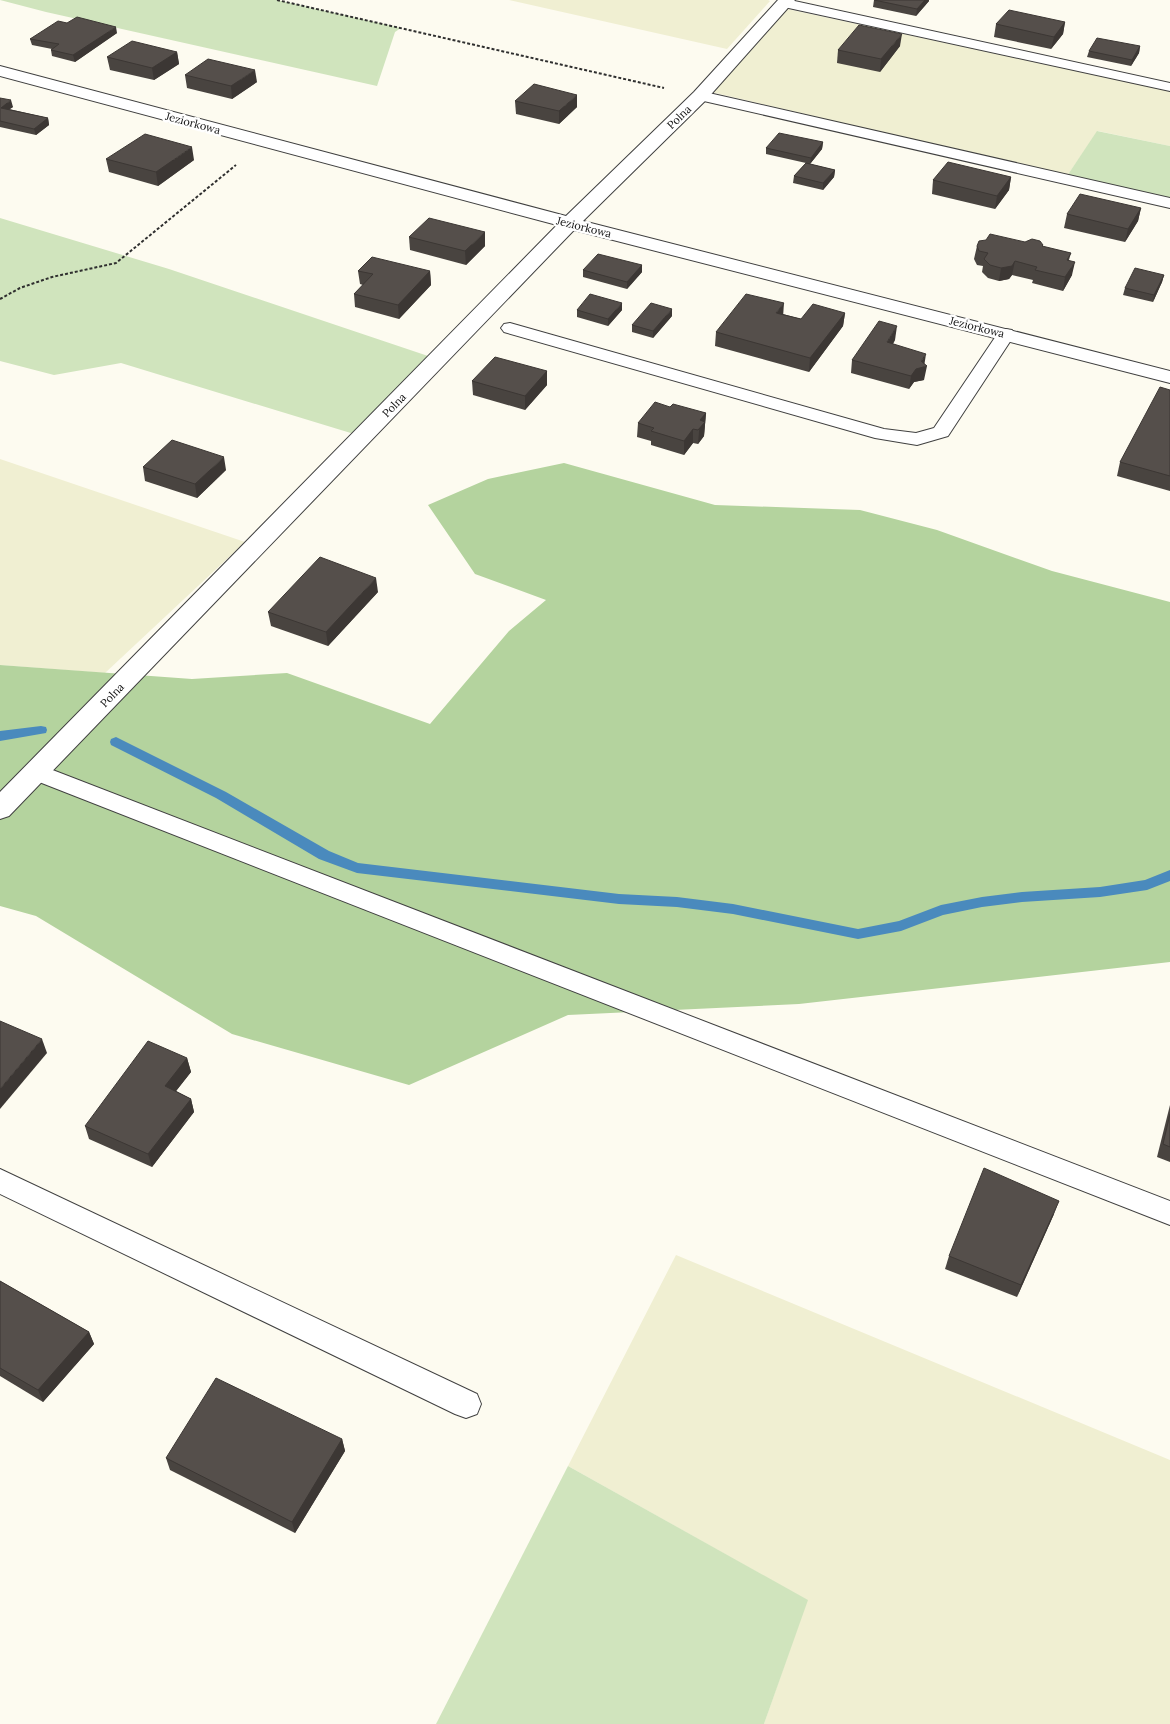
<svg xmlns="http://www.w3.org/2000/svg" width="1170" height="1724" font-family="Lora,serif">
	<style>
		.farmland { fill: #f0efd2 }
		.green { fill: #d0e4bd }
		.forest { fill: #b4d39e }
		.lines { fill: none; stroke-linecap: round; stroke-linejoin: round }
		.stream { fill: #4a8abd; fill-rule: evenodd }
		.lane-casing { stroke: #404040; stroke-width: 2 }
		.street-casing { stroke: #404040; stroke-width: 2 }
		.path { stroke: #2f2f2f; stroke-width: 2; stroke-dasharray: 3 2; stroke-linecap: butt }
		.lane { fill: #fff; fill-rule: evenodd }
		.street { fill: #fff; fill-rule: evenodd }
		.wall { fill: #494440 }
		.shaded-wall { fill: #3c3734 }
		.building { fill: #554f4b; stroke: #3c3734 }
		.labels { text-anchor: middle; dominant-baseline: central; stroke-width: 5; stroke-linejoin: round; paint-order: stroke }
		.far-street-label { font-size: 11px; fill: #0d0d0d; stroke: #fff }
	</style>
	<rect width="100%" height="100%" fill="#fdfbf0"/>
	<g class="farmland">
		<polygon points="509,0 768,0 770,1 727,49"/>
		<polygon points="787,9 1170,91 1170,146 1098,131 1067,176 711,92"/>
		<polygon points="0,459 245,542 105,673 0,665"/>
		<polygon points="676,1255 1170,1460 1170,1724 764,1724 807,1600 568,1466"/>
	</g>
	<g class="green">
		<polygon points="0,0 277,0 401,28 395,32 377,86 46,12"/>
		<polygon points="1097,131 1170,146 1170,199 1067,176"/>
		<polygon points="0,218 169,269 431,357 354,434 121,363 54,375 0,361"/>
		<polygon points="568,1466 808,1600 764,1724 436,1724"/>
	</g>
	<polygon class="forest" points="564,463 715,505 860,510 937,530 1052,571 1170,602 1170,962 799,1004 568,1015 409,1085 232,1034 36,916 0,906 0,665 192,679 287,673 430,724 509,631 546,600 475,574 428,505 488,479"/>
	<g class="lines">
		<g class="stream">
			<polygon points="41,726 46,727 47,730 46,733 0,741 0,731"/>
			<polygon points="116,737 226,792 329,851 358,863 619,894 677,897 733,904 858,929 899,921 941,905 982,897 1022,892 1100,887 1145,880 1170,870 1170,881 1147,890 1100,897 1022,902 982,907 943,915 901,931 858,939 733,914 677,907 619,904 357,873 319,859 216,798 111,745 110,742 111,739"/>
		</g>
		<defs>
			<g id="lane">
				<polygon points="779,0 790,0 1170,83 1170,91 784,7 779,6 777,3"/>
				<polygon points="700,91 1170,198 1170,208 695,99 692,96 695,93"/>
				<polygon points="510,323 884,429 916,433 934,428 1000,330 1006,329 1012,330 1015,334 948,436 917,445 875,438 504,332 501,328 504,324"/>
				<polygon points="37,764 1170,1201 1170,1225 29,778 26,772 29,766"/>
				<polygon points="0,1169 477,1394 481,1404 477,1414 466,1418 455,1414 0,1194"/>
			</g>
			<polygon id="street" points="778,0 795,0 706,100 583,221 1170,371 1170,383 574,230 9,816 0,819 0,792 557,225 0,76 0,66 566,216 694,92"/>
		</defs>
		<use href="#lane" class="lane-casing"/>
		<use href="#street" class="street-casing"/>
		<g class="path">
			<polyline points="277,0 664,88"/>
			<polyline points="0,299 20,288 52,277 116,263 236,165"/>
		</g>
		<use href="#lane" class="lane"/>
		<use href="#street" class="street"/>
	</g>
	<g class="wall">
		<polygon points="874,0 929,0 929,1 916,16 873,7"/>
		<polygon points="1065,22 1063,34 1051,49 994,37 996,24"/>
		<polygon points="67,23 117,33 75,62 52,56 51,50 52,49 32,45 30,39"/>
		<polygon points="900,46 880,72 837,63 838,50"/>
		<polygon points="1140,46 1139,53 1131,66 1087,57 1089,51"/>
		<polygon points="177,52 179,64 154,80 110,70 107,57"/>
		<polygon points="185,75 257,82 232,99 187,88"/>
		<polygon points="0,98 13,107 9,109 48,118 49,125 36,135 0,127"/>
		<polygon points="515,101 577,107 559,124 516,114"/>
		<polygon points="823,142 822,149 810,164 835,170 834,177 823,190 793,183 794,176 806,163 766,154 766,148"/>
		<polygon points="106,159 194,160 158,186 109,172"/>
		<polygon points="1011,177 1009,190 995,209 932,194 933,180"/>
		<polygon points="1141,208 1138,221 1125,242 1064,228 1067,214"/>
		<polygon points="409,237 485,246 466,265 410,250"/>
		<polygon points="1025,242 1043,245 1043,247 1071,253 1069,260 1072,275 1063,291 1032,283 1033,280 1012,275 1009,279 999,281 988,278 982,272 983,266 977,265 974,259 977,246"/>
		<polygon points="642,265 642,272 627,289 583,277 583,270"/>
		<polygon points="358,271 430,271 431,285 399,319 355,307 354,294 363,285 360,284"/>
		<polygon points="1164,275 1162,282 1153,302 1123,295 1125,288"/>
		<polygon points="577,310 622,310 608,326 577,317"/>
		<polygon points="845,313 843,326 809,372 715,346 716,332 783,314 801,319"/>
		<polygon points="672,316 653,338 632,332 632,325"/>
		<polygon points="895,340 893,344 924,364 924,380 914,382 909,389 851,373 852,360"/>
		<polygon points="547,371 547,385 525,410 473,395 472,381"/>
		<polygon points="1170,390 1170,491 1117,476 1120,462"/>
		<polygon points="670,407 706,413 704,436 698,444 693,443 684,455 651,445 651,441 637,437 638,423"/>
		<polygon points="143,467 226,470 197,498 145,481"/>
		<polygon points="378,592 328,646 271,626 268,612"/>
		<polygon points="187,1058 191,1072 176,1091 191,1099 194,1112 152,1167 89,1139 85,1126"/>
		<polygon points="1170,1105 1170,1162 1157,1157"/>
		<polygon points="1054,1214 1017,1297 945,1269 949,1256"/>
		<polygon points="0,1281 89,1332 94,1344 43,1402 0,1376"/>
		<polygon points="342,1439 345,1451 295,1533 170,1470 166,1458"/>
	</g>
	<g class="shaded-wall">
		<polygon points="925,0 929,0 929,1 916,16 917,9"/>
		<polygon points="1065,22 1063,34 1051,49 1054,37"/>
		<polygon points="116,27 117,33 75,62 73,55"/>
		<polygon points="902,34 900,46 880,72 881,59"/>
		<polygon points="1140,46 1139,53 1131,66 1132,60"/>
		<polygon points="177,52 179,64 154,80 152,68"/>
		<polygon points="255,70 257,82 232,99 231,86"/>
		<polygon points="577,95 577,107 559,124 559,111"/>
		<polygon points="11,100 13,107 3,114 1,108"/>
		<polygon points="48,118 49,125 36,135 34,129"/>
		<polygon points="823,142 822,149 810,164 811,158"/>
		<polygon points="192,147 194,160 158,186 156,172"/>
		<polygon points="835,170 834,177 823,190 823,183"/>
		<polygon points="1011,177 1009,190 995,209 997,196"/>
		<polygon points="1141,208 1138,221 1125,242 1128,229"/>
		<polygon points="485,232 485,246 466,265 465,251"/>
		<polygon points="1015,261 1012,275 1009,279 999,281 1001,268"/>
		<polygon points="1075,262 1072,275 1063,291 1065,277"/>
		<polygon points="642,265 642,272 627,289 627,282"/>
		<polygon points="430,271 431,285 399,319 398,305"/>
		<polygon points="1164,275 1162,282 1153,302 1154,295"/>
		<polygon points="622,303 622,310 608,326 608,319"/>
		<polygon points="784,303 783,317 776,313"/>
		<polygon points="672,309 672,316 653,338 653,331"/>
		<polygon points="845,313 843,326 809,372 810,358"/>
		<polygon points="897,326 895,340 885,355 887,342"/>
		<polygon points="926,354 924,367 927,366 924,380 914,382 909,389 911,376"/>
		<polygon points="547,371 547,385 525,410 525,396"/>
		<polygon points="706,413 704,436 698,444 700,420"/>
		<polygon points="693,429 693,443 684,455 684,441"/>
		<polygon points="224,457 226,470 197,498 195,484"/>
		<polygon points="376,578 378,592 328,646 326,632"/>
		<polygon points="42,1039 47,1053 0,1109 0,1089"/>
		<polygon points="187,1058 191,1072 169,1100 165,1086"/>
		<polygon points="191,1099 194,1112 152,1167 148,1154"/>
		<polygon points="1059,1201 1054,1214 1017,1297 1021,1285"/>
		<polygon points="89,1332 94,1344 43,1402 38,1390"/>
		<polygon points="342,1439 345,1451 295,1533 292,1522"/>
	</g>
	<g class="building">
		<polygon points="874,0 925,0 917,9"/>
		<polygon points="1009,10 1065,22 1054,37 996,24"/>
		<polygon points="77,17 116,27 73,55 51,50 59,44 30,39 58,21 67,23"/>
		<polygon points="859,25 902,34 881,59 838,50"/>
		<polygon points="1097,38 1140,46 1132,60 1089,51"/>
		<polygon points="132,41 177,52 152,68 107,57"/>
		<polygon points="208,59 255,70 231,86 185,75"/>
		<polygon points="534,84 577,95 559,111 515,101"/>
		<polygon points="0,98 11,100 1,108 48,118 34,129 0,121"/>
		<polygon points="779,133 823,142 811,158 766,148"/>
		<polygon points="145,134 192,147 156,172 106,159"/>
		<polygon points="948,162 1011,177 997,196 933,180"/>
		<polygon points="806,163 835,170 823,183 794,176"/>
		<polygon points="1080,194 1141,208 1128,229 1067,214"/>
		<polygon points="429,218 485,232 465,251 409,237"/>
		<polygon points="990,234 1025,242 1032,239 1040,241 1043,245 1042,246 1071,253 1067,260 1075,262 1065,277 1035,270 1037,267 1015,261 1012,266 1001,268 990,265 984,259 988,253 979,251 977,246 979,241 986,240"/>
		<polygon points="598,254 642,265 627,282 583,270"/>
		<polygon points="372,257 430,271 398,305 354,294 373,274 358,271"/>
		<polygon points="1135,268 1164,275 1154,295 1125,288"/>
		<polygon points="590,294 622,303 608,319 577,310"/>
		<polygon points="746,294 784,303 776,313 801,319 813,304 845,313 810,358 716,332"/>
		<polygon points="651,303 672,309 653,331 632,325"/>
		<polygon points="879,321 897,326 887,342 926,354 921,361 927,366 916,369 911,376 852,360"/>
		<polygon points="495,357 547,371 525,396 472,381"/>
		<polygon points="1160,387 1170,390 1170,476 1120,462"/>
		<polygon points="655,402 670,407 673,404 706,413 700,420 705,422 698,430 693,429 684,441 651,431 654,428 638,423"/>
		<polygon points="172,440 224,457 195,484 143,467"/>
		<polygon points="320,557 376,578 326,632 268,612"/>
		<polygon points="0,1021 42,1039 0,1089"/>
		<polygon points="148,1041 187,1058 165,1086 191,1099 148,1154 85,1126"/>
		<polygon points="1170,1114 1170,1147 1163,1144"/>
		<polygon points="984,1168 1059,1201 1021,1285 949,1256"/>
		<polygon points="0,1281 89,1332 38,1390 0,1368"/>
		<polygon points="216,1378 342,1439 292,1522 166,1458"/>
	</g>
	<g class="labels">
		<g class="far-street-label">
			<text transform="translate(679 117) rotate(-44)">Polna</text>
			<text transform="translate(193 123) rotate(15)">Jeziorkowa</text>
			<text transform="translate(584 227) rotate(14)">Jeziorkowa</text>
			<text transform="translate(977 327) rotate(14)">Jeziorkowa</text>
			<text transform="translate(394 405) rotate(-46)">Polna</text>
			<text transform="translate(112 695) rotate(-46)">Polna</text>
		</g>
	</g>
</svg>
